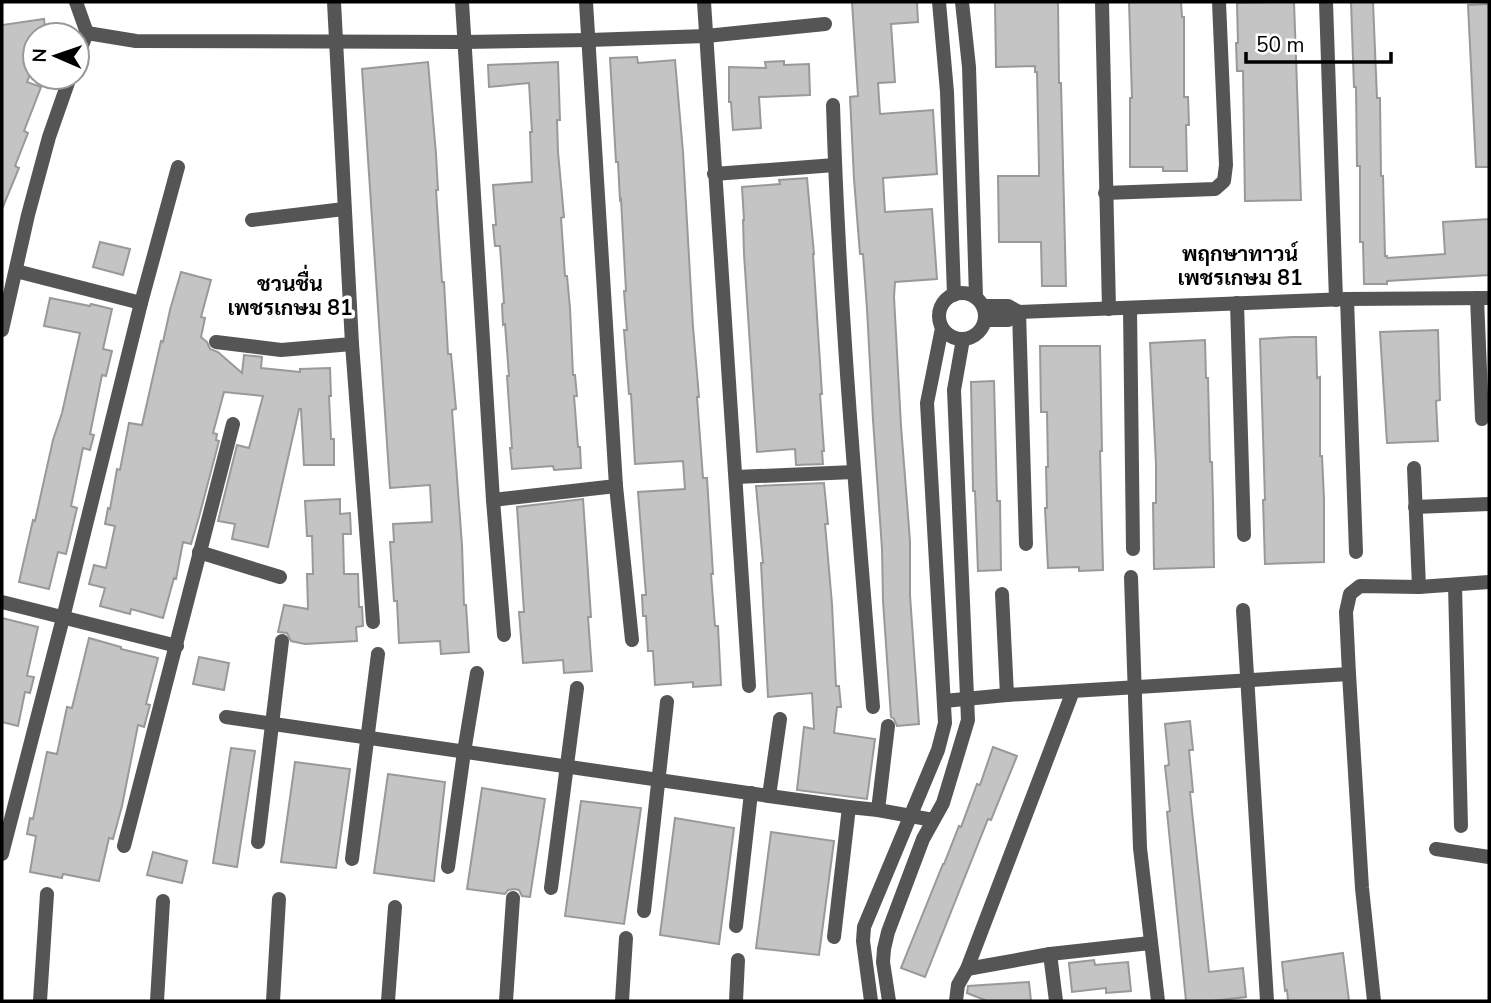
<svg xmlns="http://www.w3.org/2000/svg" width="1491" height="1003" font-family="'Nunito Sans',Sarabun,sans-serif">
	<style>
		.building { fill: #c4c4c4; stroke: #999; stroke-width: 2 }
		.lines { fill: none; stroke-linecap: round; stroke-linejoin: round }
		.street { stroke: #555; stroke-width: 14 }
		.labels { text-anchor: middle; dominant-baseline: central; stroke-width: 7; stroke-linejoin: round; paint-order: stroke }
		.neighbourhood-label { font-size: 21px; font-weight: bold; fill: #000; stroke: #fff }
	</style>
	<rect width="100%" height="100%" fill="#fff"/>
	<g class="building">
		<polygon points="852,2 917,2 918,22 891,24 895,82 878,83 880,114 933,110 937,174 883,178 885,212 932,209 937,279 895,282 894,297 901,426 910,541 910,595 919,724 897,726 894,719 891,717 883,601 882,549 873,420 867,309 863,254 860,254 854,179 850,97 858,96"/>
		<polygon points="995,2 1058,2 1059,83 1061,83 1066,286 1042,286 1041,242 999,242 998,176 1039,176 1039,168 1037,72 1035,72 1035,66 996,67"/>
		<polygon points="1129,2 1181,2 1182,17 1184,17 1184,97 1188,97 1189,125 1186,125 1187,171 1163,171 1163,167 1130,167 1130,98 1132,98"/>
		<polygon points="1270,2 1294,2 1301,200 1245,201 1243,71 1237,71 1236,43 1238,43 1237,3"/>
		<polygon points="1351,2 1373,2 1377,98 1380,98 1381,176 1383,176 1385,256 1387,256 1387,258 1445,254 1443,222 1489,219 1489,275 1387,281 1387,284 1364,284 1363,242 1360,242 1360,166 1357,166 1356,87 1354,87"/>
		<polygon points="1489,4 1489,167 1476,167 1468,5"/>
		<polygon points="44,19 46,35 35,35 35,62 27,82 41,87 24,131 28,133 15,166 19,168 2,209 2,25"/>
		<polygon points="637,57 638,63 675,60 683,152 693,327 699,397 697,397 703,478 707,478 713,574 711,574 715,626 718,626 721,685 693,687 693,682 655,685 653,651 648,651 646,616 643,616 642,595 646,595 638,492 685,489 683,461 635,464 631,394 629,394 624,330 627,330 624,291 626,291 621,199 620,200 618,162 616,162 610,58"/>
		<polygon points="784,61 784,65 809,64 810,95 759,97 761,128 733,130 731,102 729,102 729,67 766,68 765,62"/>
		<polygon points="428,62 436,154 438,190 436,190 442,282 444,282 448,354 451,354 456,409 452,410 462,545 464,605 466,605 469,652 441,654 440,641 399,643 397,601 394,601 390,542 394,542 393,524 432,522 430,485 390,488 362,69"/>
		<polygon points="558,62 560,120 557,120 558,152 564,217 561,218 565,276 567,276 570,308 573,375 575,375 577,396 574,396 578,447 580,447 581,468 554,470 553,466 512,469 510,448 512,448 507,376 509,376 505,324 503,325 502,304 504,303 500,246 495,246 493,225 496,225 493,185 532,182 530,132 532,132 529,83 489,87 488,65"/>
		<polygon points="807,178 814,254 813,254 822,394 820,394 824,451 822,451 823,464 796,465 795,449 757,452 744,254 743,220 744,220 742,187 780,184 779,180"/>
		<polygon points="100,242 130,249 123,275 93,267"/>
		<polygon points="181,272 211,280 201,317 205,318 201,337 207,342 210,349 218,352 242,373 244,355 262,357 261,368 300,372 300,369 330,368 331,396 329,396 331,439 334,439 334,465 304,465 301,409 299,409 268,547 232,539 235,524 218,521 237,445 249,448 263,396 224,392 213,433 217,434 216,440 219,441 199,517 191,544 183,542 176,579 174,578 163,618 131,609 130,614 100,606 105,588 89,584 94,565 106,568 115,526 105,524 108,508 110,509 117,469 120,470 129,423 142,425 161,341 163,342 170,310"/>
		<polygon points="50,298 90,306 91,304 112,309 103,349 112,351 106,376 102,375 90,434 94,435 90,450 83,448 71,506 77,508 66,554 58,552 49,589 19,582 33,520 35,521 53,440 62,413 80,333 44,326"/>
		<polygon points="1438,330 1440,400 1436,401 1438,441 1387,443 1380,332"/>
		<polygon points="1292,337 1316,337 1317,378 1320,377 1320,456 1322,456 1324,499 1324,562 1265,564 1263,500 1265,500 1260,339"/>
		<polygon points="1205,340 1206,378 1208,378 1210,462 1212,462 1213,502 1214,567 1154,569 1153,503 1156,503 1156,464 1150,343"/>
		<polygon points="1040,346 1100,346 1102,451 1100,451 1103,570 1079,571 1079,567 1048,568 1045,508 1047,508 1046,467 1048,467 1047,412 1041,412"/>
		<polygon points="994,381 997,501 1000,501 1001,570 978,571 975,491 973,491 971,382"/>
		<polygon points="824,483 828,524 825,524 832,604 836,686 839,686 841,707 837,707 834,733 875,739 867,799 797,790 804,727 814,729 812,693 768,697 761,563 763,563 756,486"/>
		<polygon points="340,499 340,514 350,513 351,534 343,534 344,574 358,574 359,607 362,607 363,626 356,627 357,641 305,644 291,641 287,633 278,632 284,605 308,609 307,574 313,574 312,536 307,536 305,501"/>
		<polygon points="583,499 591,617 588,617 592,671 564,673 563,660 523,663 519,612 524,612 517,507"/>
		<polygon points="2,618 38,627 27,676 34,677 30,693 25,692 18,726 2,722"/>
		<polygon points="89,638 121,647 121,649 158,658 146,704 150,705 144,727 138,725 122,806 113,839 109,838 99,881 63,874 62,878 30,872 36,836 27,834 30,818 33,819 47,752 57,754 67,707 72,708"/>
		<polygon points="199,657 229,663 224,690 193,684"/>
		<polygon points="1190,721 1193,750 1189,750 1193,792 1190,792 1209,972 1243,968 1246,997 1212,1001 1186,1001 1167,812 1170,811 1165,766 1169,765 1165,724"/>
		<polygon points="993,747 1017,756 991,820 988,819 925,977 901,968 943,864 944,864 959,826 961,827 977,784 980,785"/>
		<polygon points="231,748 255,751 237,867 213,863"/>
		<polygon points="295,762 350,769 336,868 281,862"/>
		<polygon points="388,774 445,782 434,881 374,873"/>
		<polygon points="482,788 545,799 530,897 522,896 519,890 514,889 508,890 505,894 467,889"/>
		<polygon points="581,801 641,808 624,924 565,916"/>
		<polygon points="675,818 734,828 719,944 660,935"/>
		<polygon points="771,832 834,841 819,955 756,948"/>
		<polygon points="153,852 187,861 182,883 147,875"/>
		<polygon points="1343,953 1349,1001 1288,1001 1287,990 1285,991 1282,962"/>
		<polygon points="1094,960 1095,965 1128,962 1131,991 1106,993 1106,988 1072,992 1069,963"/>
		<polygon points="1029,982 1031,1001 987,1001 967,993 968,986"/>
	</g>
	<g class="lines">
		<g class="street">
			<polyline points="76,2 87,33 77,58"/>
			<polyline points="334,2 352,344 373,622"/>
			<polyline points="462,2 493,500 504,635"/>
			<polyline points="586,2 616,486 632,640"/>
			<path d="M704 2C718 230 735 458 749 686"/>
			<polyline points="939,2 947,92 954,295"/>
			<polyline points="962,2 969,67 976,297"/>
			<polyline points="1102,2 1109,309"/>
			<polyline points="1326,2 1336,300"/>
			<polyline points="87,33 136,41 464,42 589,40 706,36 825,24"/>
			<path d="M833 105C839 306 857 506 873 707"/>
			<polyline points="714,174 835,165"/>
			<polyline points="1105,193 1215,189 1224,181 1226,165 1219,2"/>
			<polyline points="252,220 344,209"/>
			<polyline points="16,271 141,303"/>
			<circle cx="962" cy="316" r="23"/>
			<polyline points="1477,298 1482,419"/>
			<polyline points="1347,299 1356,552"/>
			<polyline points="1237,303 1244,535"/>
			<polyline points="983,306 1008,306 1019,312 1008,320 985,320"/>
			<polyline points="1130,308 1133,549"/>
			<polyline points="2,330 28,215 49,137 70,77"/>
			<polyline points="216,342 281,350 352,344"/>
			<polyline points="1414,468 1419,587"/>
			<polyline points="736,477 854,472"/>
			<polyline points="493,500 616,486"/>
			<polyline points="1415,507 1489,504"/>
			<polyline points="1026,544 1019,312 1347,299 1489,298"/>
			<polyline points="199,552 280,577"/>
			<polyline points="1131,577 1140,848 1158,1001"/>
			<polyline points="1455,585 1461,826"/>
			<polyline points="1002,594 1007,695"/>
			<polyline points="2,602 177,646"/>
			<polyline points="1243,610 1267,1001"/>
			<polyline points="1349,674 1362,888 1374,1001"/>
			<polyline points="944,701 1007,695 1349,674 1346,612 1350,594 1360,586 1419,587 1489,582"/>
			<polyline points="226,717 769,796 849,807 878,810 933,820"/>
			<polyline points="769,796 780,719"/>
			<polyline points="878,810 888,726"/>
			<polyline points="258,842 282,641"/>
			<polyline points="124,846 233,424"/>
			<polyline points="1436,849 1489,857"/>
			<polyline points="2,854 63,618 141,303 178,167"/>
			<polyline points="352,859 378,654"/>
			<polyline points="448,867 464,752 477,673"/>
			<polyline points="551,888 577,688"/>
			<polyline points="644,911 667,702"/>
			<polyline points="736,926 751,793"/>
			<polyline points="834,937 849,807"/>
			<polyline points="1050,954 1056,1001"/>
			<polyline points="967,969 1050,954 1150,943"/>
			<polyline points="40,1001 47,894"/>
			<polyline points="157,1001 163,901"/>
			<polyline points="273,1001 279,899"/>
			<polyline points="388,1001 395,907"/>
			<polyline points="506,1001 513,898"/>
			<polyline points="622,1001 626,938"/>
			<polyline points="736,1001 738,960"/>
			<polyline points="871,1001 863,941 864,927 938,750 945,723 927,403 942,328"/>
			<polyline points="889,1001 883,962 884,949 888,932 923,839 943,803 968,720 954,390 963,339"/>
			<polyline points="956,1001 958,985 967,969 1073,691"/>
		</g>
	</g>
	<g class="labels">
		<g class="neighbourhood-label">
			<text x="1240" y="254">พฤกษาทาวน์<tspan x="1240" dy="24">เพชรเกษม 81</tspan></text>
			<text x="290" y="284">ชวนชื่น<tspan x="290" dy="24">เพชรเกษม 81</tspan></text>
		</g>
	</g>
	<rect width="1491" height="1003" fill="none" stroke="#000000" stroke-width="7"/>
	<g transform="translate(56 56) rotate(272)"><circle r="33" fill="#ffffff" stroke="#999999" stroke-width="2"/>
	<path d="M0-5L12 26L0 18L-12 26Z" fill="#000000"/>
	<text y="-10" font-size="19" font-weight="bold" text-anchor="middle" fill="#000000">N</text>
	</g>
	<path d="M1246 52v10h145v-10" fill="none" stroke="#000000" stroke-width="3.5"/>
	<text x="1256" y="52" font-size="21" fill="#000000" stroke="#ffffff" stroke-width="5" paint-order="stroke">50 m</text>
</svg>
